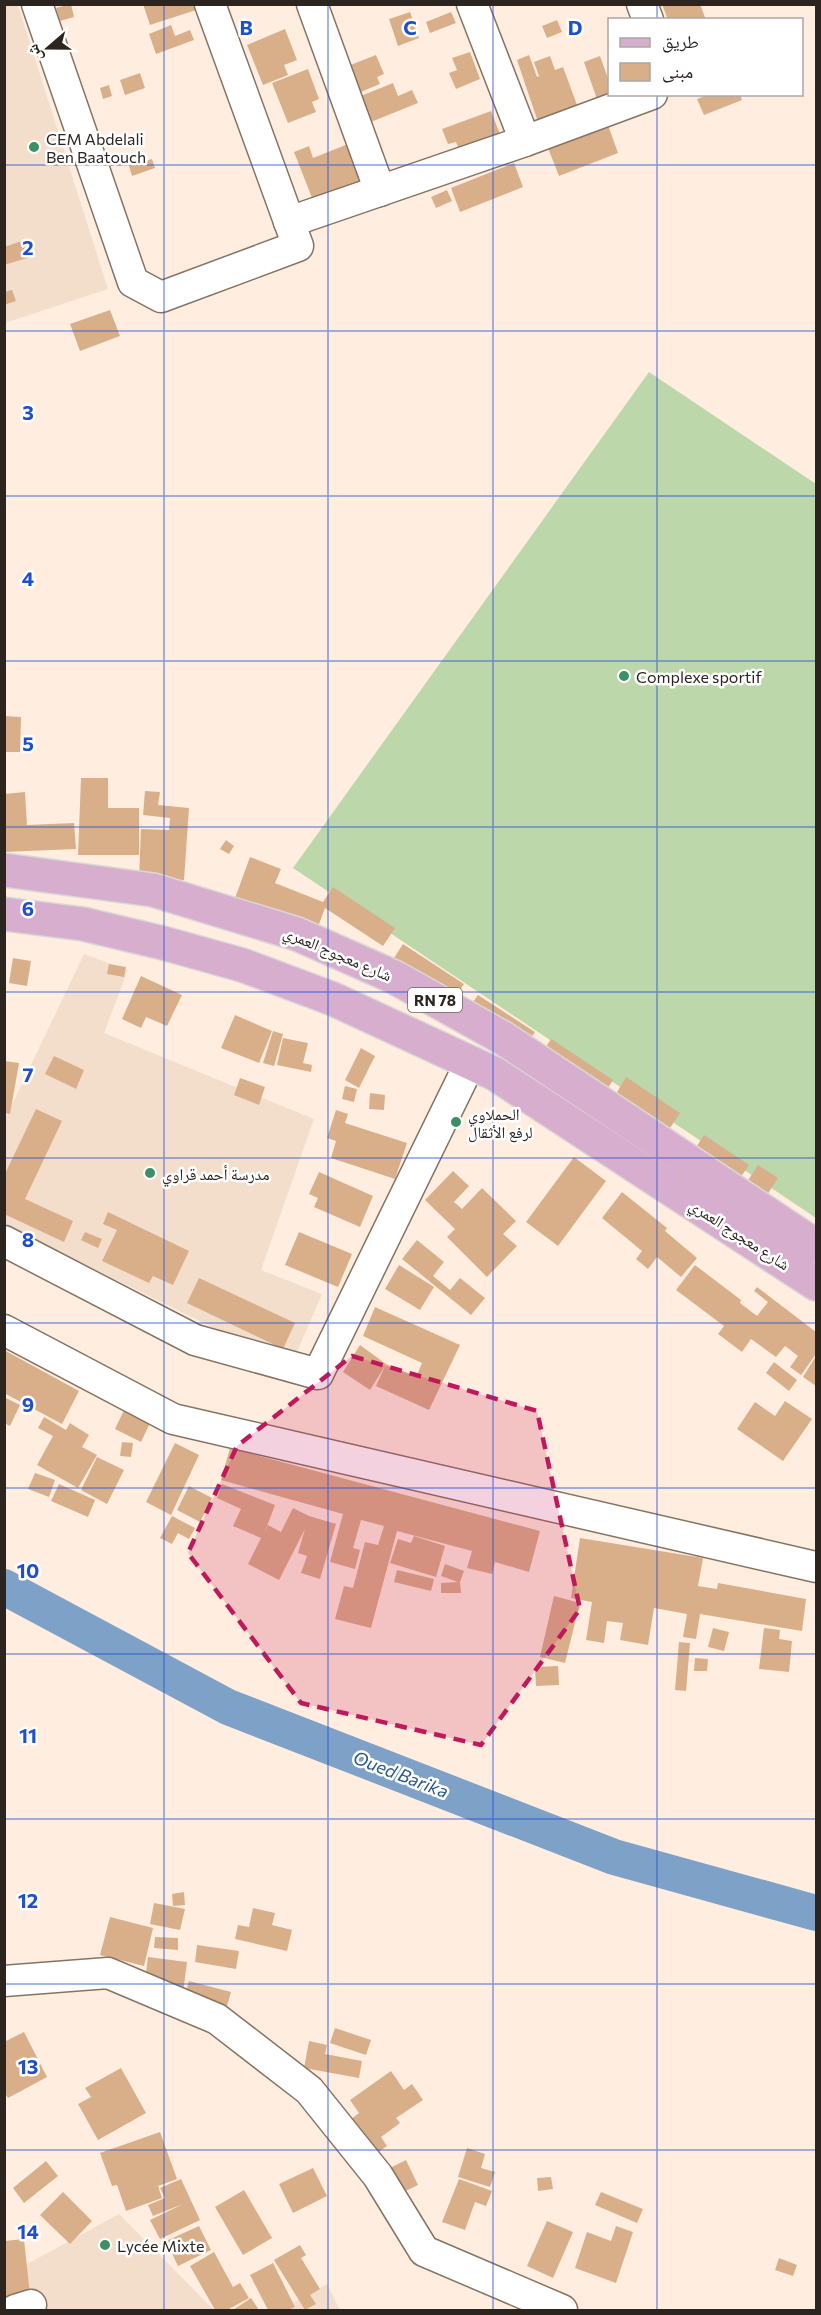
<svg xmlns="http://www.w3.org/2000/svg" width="821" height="2315" font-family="Commissioner,'Noto Naskh Arabic',sans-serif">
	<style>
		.built { fill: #f3decc }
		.pitch { fill: #bcd7a9 }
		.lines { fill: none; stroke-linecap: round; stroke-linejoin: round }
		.river { stroke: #7ea1c8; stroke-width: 36 }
		.building { fill: #d9af8a }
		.minor-casing { stroke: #867463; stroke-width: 33 }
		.major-casing { stroke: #d9d8d6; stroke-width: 36 }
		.minor { stroke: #fff; stroke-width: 30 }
		.major { stroke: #d8aece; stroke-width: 33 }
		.marked { fill: #c2185b; fill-opacity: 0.2; stroke: #c2185b; stroke-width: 4.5; stroke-dasharray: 12 8; stroke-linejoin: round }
		.grid { fill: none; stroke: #1d4ed8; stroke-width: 1.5; stroke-opacity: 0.55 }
		.poi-dot { fill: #399165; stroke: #fff; stroke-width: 2 }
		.labels { text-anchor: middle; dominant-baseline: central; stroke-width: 5; stroke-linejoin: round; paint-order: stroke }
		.shield { fill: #fff; stroke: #6b6662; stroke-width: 1.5 }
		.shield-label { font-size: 15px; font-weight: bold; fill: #2c241e }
		.poi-label { font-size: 16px; fill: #2c241e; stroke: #fff; text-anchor: start }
		.street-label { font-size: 16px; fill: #2c241e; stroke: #fff }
		.water-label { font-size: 18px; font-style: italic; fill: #29598d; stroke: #fff }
		.grid-label { font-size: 20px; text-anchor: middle; font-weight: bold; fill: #1d4ed8; stroke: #fff; stroke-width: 5; stroke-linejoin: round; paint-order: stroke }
	</style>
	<rect width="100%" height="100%" fill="#ffeedf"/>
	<g class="built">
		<polygon points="4,5 18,5 108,289 5,323"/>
		<polygon points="84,954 128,970 104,1033 314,1119 261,1270 322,1294 291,1366 5,1225 4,1121"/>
		<polygon points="119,2214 214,2310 5,2310 5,2276"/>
		<polygon points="327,2284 340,2310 280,2310"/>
	</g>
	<polygon class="pitch" points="649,372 816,484 816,1218 293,868"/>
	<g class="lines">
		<polyline class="river" points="4,1587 228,1707 614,1857 816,1913"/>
	</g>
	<g class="building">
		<polygon points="71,4 74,17 60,21 56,8"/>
		<polygon points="143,4 194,4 196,10 150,25"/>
		<polygon points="662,4 700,4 706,20 668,20"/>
		<polygon points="410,12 419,38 398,46 389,19"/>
		<polygon points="451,12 456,23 430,33 426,22"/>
		<polygon points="557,20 562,32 547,38 542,26"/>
		<polygon points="171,25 175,36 190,30 194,40 156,54 149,34"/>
		<polygon points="285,29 297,60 284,65 288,75 263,85 247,45"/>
		<polygon points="470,52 480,79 456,89 449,73 457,70 452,58"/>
		<polygon points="376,55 384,74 377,77 380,84 351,96 340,69"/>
		<polygon points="529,55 537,77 539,76 534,62 550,56 555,70 563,67 580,113 540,128 517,60"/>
		<polygon points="600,56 610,84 610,94 599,105 584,62"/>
		<polygon points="308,69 319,99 312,102 316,112 288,123 272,83"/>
		<polygon points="140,73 145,88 125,95 120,80"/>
		<polygon points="393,83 398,96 412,90 418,103 361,126 351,100"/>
		<polygon points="109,85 112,96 103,99 100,88"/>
		<polygon points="710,94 740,94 742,100 704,115 697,99"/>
		<polygon points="491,111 503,142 462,158 456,142 448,144 442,129"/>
		<polygon points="608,125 618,153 559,176 548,148"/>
		<polygon points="348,144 366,187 316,208 294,152 309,146 313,158"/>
		<polygon points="152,159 155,168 132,176 129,166"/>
		<polygon points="514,163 523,187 460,212 451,188"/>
		<polygon points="447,190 452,201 436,208 431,197"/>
		<polygon points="28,239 34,256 4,265 4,247"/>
		<polygon points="12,290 16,301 4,305 4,292"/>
		<polygon points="110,310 120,336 80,351 70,324"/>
		<polygon points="4,716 21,717 20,752 4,752"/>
		<polygon points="81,778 108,778 108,808 139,808 139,855 78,855"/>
		<polygon points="145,791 160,792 158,805 189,808 184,880 139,878 141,829 169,830 170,818 143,815"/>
		<polygon points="25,792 27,825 74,823 76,849 4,852 4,794"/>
		<polygon points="226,840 234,846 229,854 220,849"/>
		<polygon points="250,857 281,869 275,883 323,902 333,887 395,928 383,946 325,908 316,932 234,901"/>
		<polygon points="403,944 464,984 454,998 394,958"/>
		<polygon points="13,958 31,961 27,986 9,983"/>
		<polygon points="109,964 126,967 124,977 107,974"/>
		<polygon points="141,976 182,995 167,1026 146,1017 141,1028 122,1019"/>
		<polygon points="478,995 535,1032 527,1044 470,1006"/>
		<polygon points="235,1015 272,1031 259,1063 221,1048"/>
		<polygon points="273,1031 283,1034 274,1066 263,1063"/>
		<polygon points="283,1038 308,1043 303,1063 312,1065 311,1072 277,1065"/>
		<polygon points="551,1039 613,1080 604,1094 542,1053"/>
		<polygon points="361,1048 375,1056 359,1088 345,1080"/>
		<polygon points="54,1056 84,1070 76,1089 45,1074"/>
		<polygon points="4,1061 19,1063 10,1114 4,1113"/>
		<polygon points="626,1077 680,1113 666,1134 613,1099"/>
		<polygon points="240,1078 265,1087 259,1105 234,1095"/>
		<polygon points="345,1086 357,1089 354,1102 342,1099"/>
		<polygon points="370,1093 385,1095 384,1110 369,1109"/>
		<polygon points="36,1109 62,1121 25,1199 73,1221 64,1242 4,1214 4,1176"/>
		<polygon points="336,1110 348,1114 345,1123 407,1143 395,1179 331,1158 336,1141 327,1138"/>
		<polygon points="704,1135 749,1165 738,1181 693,1152"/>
		<polygon points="574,1157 606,1181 558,1246 526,1222"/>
		<polygon points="758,1165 778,1178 767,1195 747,1182"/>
		<polygon points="453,1171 469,1186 454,1202 462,1209 482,1188 516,1221 503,1234 517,1246 487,1277 447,1237 455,1229 425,1200"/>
		<polygon points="319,1172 373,1196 360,1227 314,1207 318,1198 309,1194"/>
		<polygon points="622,1192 667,1228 665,1231 697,1258 681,1277 657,1257 648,1269 636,1259 642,1251 602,1218"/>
		<polygon points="108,1212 189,1251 173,1285 153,1276 149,1283 102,1261 117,1230 103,1224"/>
		<polygon points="85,1232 102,1239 98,1248 81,1240"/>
		<polygon points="299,1232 352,1254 338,1287 285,1265"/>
		<polygon points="417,1240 444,1262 433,1276 450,1290 460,1278 485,1298 471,1315 402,1259"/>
		<polygon points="399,1265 434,1287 420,1310 385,1289"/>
		<polygon points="695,1265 741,1300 740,1303 757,1316 768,1302 754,1291 757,1287 816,1332 816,1354 801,1375 790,1367 798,1356 785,1346 776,1357 751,1339 742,1352 718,1334 724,1326 676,1290"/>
		<polygon points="199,1278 295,1323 283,1349 187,1303"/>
		<polygon points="375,1307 460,1345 429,1410 376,1386 385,1366 370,1390 343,1372 360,1345 386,1364 416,1377 422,1363 363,1336"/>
		<polygon points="4,1350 79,1391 62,1424 4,1393"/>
		<polygon points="816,1356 816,1386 803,1377"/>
		<polygon points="774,1362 797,1380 789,1391 766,1373"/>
		<polygon points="4,1397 20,1405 10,1426 4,1423"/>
		<polygon points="785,1401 812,1419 783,1461 737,1429 755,1402 775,1416"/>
		<polygon points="125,1408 151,1421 141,1442 115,1429"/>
		<polygon points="44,1417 66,1430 70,1423 89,1435 82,1447 97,1455 78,1488 37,1465 53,1436 38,1428"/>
		<polygon points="122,1442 133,1443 131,1457 120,1456"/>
		<polygon points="175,1443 199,1455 171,1515 146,1502"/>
		<polygon points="230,1448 540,1531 529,1572 495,1562 492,1574 467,1568 472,1551 397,1531 371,1628 335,1619 344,1586 353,1588 365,1542 378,1545 384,1526 361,1520 353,1548 360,1550 355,1569 330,1562 343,1514 221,1480"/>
		<polygon points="97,1457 124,1470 107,1504 81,1490"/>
		<polygon points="35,1473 55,1480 49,1497 28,1489"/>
		<polygon points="59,1484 95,1500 88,1517 51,1501"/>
		<polygon points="222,1484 275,1505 264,1534 268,1525 281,1532 293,1508 309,1516 336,1524 320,1579 301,1573 307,1556 298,1553 305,1529 279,1580 248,1564 261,1538 233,1526 241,1509 217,1498"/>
		<polygon points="189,1486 212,1498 200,1522 177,1510"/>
		<polygon points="172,1516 195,1528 189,1539 178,1533 172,1544 160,1538"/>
		<polygon points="414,1536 445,1546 436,1577 390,1563 398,1539 411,1543"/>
		<polygon points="580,1538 703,1558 698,1586 717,1589 718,1583 806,1599 802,1631 700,1614 696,1639 683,1637 687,1614 654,1608 648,1645 620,1640 623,1623 607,1621 604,1643 586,1640 592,1602 571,1598"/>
		<polygon points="445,1564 464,1571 460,1582 461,1593 441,1593 441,1583 458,1582 441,1576"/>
		<polygon points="397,1570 434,1579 431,1591 394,1582"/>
		<polygon points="554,1596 580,1603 565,1663 540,1657"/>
		<polygon points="713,1628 729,1632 724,1651 708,1647"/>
		<polygon points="764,1628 780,1630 779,1639 792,1641 789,1672 759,1669"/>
		<polygon points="679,1642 690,1643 686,1691 675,1690"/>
		<polygon points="695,1658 708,1659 707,1671 694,1671"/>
		<polygon points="558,1666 559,1685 536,1686 535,1667"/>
		<polygon points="184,1892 185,1905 173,1906 172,1894"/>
		<polygon points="154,1903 185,1909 180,1930 150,1924"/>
		<polygon points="253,1908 275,1913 272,1925 292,1930 287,1951 235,1939 238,1925 249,1927"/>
		<polygon points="110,1917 153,1928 144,1966 100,1955"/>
		<polygon points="155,1937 178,1938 178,1950 154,1948"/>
		<polygon points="197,1945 239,1951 236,1969 195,1962"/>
		<polygon points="148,1957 187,1962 182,2001 143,1996"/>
		<polygon points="189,1981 231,1992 227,2006 185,1995"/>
		<polygon points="335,2028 371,2040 366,2055 330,2043"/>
		<polygon points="24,2032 47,2077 8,2098 4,2092 4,2042"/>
		<polygon points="309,2041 327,2045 325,2054 362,2061 359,2078 304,2068"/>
		<polygon points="121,2068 146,2113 98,2140 78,2104 91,2097 85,2088"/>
		<polygon points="391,2071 404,2090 412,2084 423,2100 396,2118 400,2123 381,2137 387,2146 374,2155 350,2120 359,2113 350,2100"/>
		<polygon points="160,2132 177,2179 158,2186 162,2198 126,2211 117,2185 112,2186 100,2153"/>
		<polygon points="467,2148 485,2154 481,2168 495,2172 490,2187 458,2177"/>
		<polygon points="406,2160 418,2185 399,2194 388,2169"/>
		<polygon points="46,2161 58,2176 24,2203 13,2188"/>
		<polygon points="313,2168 327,2196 293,2213 279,2184"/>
		<polygon points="551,2177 553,2189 538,2191 537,2178"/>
		<polygon points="181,2179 200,2220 160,2239 150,2220 183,2204 153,2216 148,2205 165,2198 160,2188"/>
		<polygon points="459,2179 492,2191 486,2206 475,2202 465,2230 442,2222"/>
		<polygon points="244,2190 272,2238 243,2255 215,2207"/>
		<polygon points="63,2192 92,2221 70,2244 40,2215"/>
		<polygon points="601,2192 643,2209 637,2223 595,2205"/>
		<polygon points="547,2221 573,2232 553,2278 527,2266"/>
		<polygon points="199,2226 211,2250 178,2266 166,2241"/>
		<polygon points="616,2226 633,2232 616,2283 575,2268 587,2232 611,2241"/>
		<polygon points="24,2239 30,2295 4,2298 4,2241"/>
		<polygon points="300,2245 306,2255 301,2258 320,2289 310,2295 316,2304 305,2310 274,2260"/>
		<polygon points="214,2252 233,2287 240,2283 249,2298 227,2310 215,2310 190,2266"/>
		<polygon points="779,2258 797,2265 793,2276 775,2270"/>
		<polygon points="273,2263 295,2307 288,2310 268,2310 250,2275"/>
		<polygon points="251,2298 259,2310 233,2310"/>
	</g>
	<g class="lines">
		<defs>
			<g id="minor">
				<polyline points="37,4 133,282 161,297 298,246 210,4"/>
				<polyline points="312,4 380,191"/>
				<polyline points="642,4 648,20"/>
				<polyline points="525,141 652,94"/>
				<polyline points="289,222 525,141 472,4"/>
				<polyline points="4,1241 195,1340 318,1374 470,1063"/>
				<polyline points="4,1330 173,1419 816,1567"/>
				<polyline points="4,1981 108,1973 217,2019 309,2090 378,2176 424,2251 562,2310"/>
				<polyline points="15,2310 31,2305"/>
			</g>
			<g id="major">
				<polyline points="4,870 153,890 297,934 394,977 503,1038 816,1246"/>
				<polyline points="4,914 83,924 163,943 242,965 333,999 495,1074 816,1284"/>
			</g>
		</defs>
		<use href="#minor" class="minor-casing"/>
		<use href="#major" class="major-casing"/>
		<use href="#minor" class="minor"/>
		<use href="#major" class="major"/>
	</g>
	<path class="marked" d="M352 1356 537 1411 580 1609 481 1745 301 1703 188 1553 237 1446Z"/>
	<path class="grid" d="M164 4V2310M328 4V2310M493 4V2310M657 4V20M657 94V2310M4 165H816M4 331H816M4 496H816M4 661H816M4 827H816M4 992H816M4 1158H816M4 1323H816M4 1488H816M4 1654H816M4 1819H816M4 1984H816M4 2150H816"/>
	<g class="poi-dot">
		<circle cx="34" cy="147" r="6"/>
		<circle cx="624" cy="676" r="6"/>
		<circle cx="456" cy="1122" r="6"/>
		<circle cx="150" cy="1173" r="6"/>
		<circle cx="105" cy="2245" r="6"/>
	</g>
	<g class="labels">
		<rect class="shield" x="408" y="988" width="54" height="24" rx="4.5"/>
		<g class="shield-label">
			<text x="435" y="1000">RN 78</text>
		</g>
		<g class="poi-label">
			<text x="46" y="138">CEM Abdelali<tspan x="46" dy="18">Ben Baatouch</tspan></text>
			<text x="636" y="676">Complexe sportif</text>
			<text x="468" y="1113">الحملاوي<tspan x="468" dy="18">لرفع الأثقال</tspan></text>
			<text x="162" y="1173">مدرسة أحمد قراوي</text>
			<text x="117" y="2245">Lycée Mixte</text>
		</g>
		<g class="street-label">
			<text transform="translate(338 953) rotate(23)">شارع معجوج العمري</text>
			<text transform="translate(740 1234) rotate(33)">شارع معجوج العمري</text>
		</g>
		<g class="water-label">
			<text transform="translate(401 1774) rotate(21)">Oued Barika</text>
		</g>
	</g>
	<g class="grid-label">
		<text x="246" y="35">B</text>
		<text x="410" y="35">C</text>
		<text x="575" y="35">D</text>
		<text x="28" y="255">2</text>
		<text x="28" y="420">3</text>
		<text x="28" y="586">4</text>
		<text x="28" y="751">5</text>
		<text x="28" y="916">6</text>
		<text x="28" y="1082">7</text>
		<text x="28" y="1247">8</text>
		<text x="28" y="1412">9</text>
		<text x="28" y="1578">10</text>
		<text x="28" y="1743">11</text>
		<text x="28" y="1908">12</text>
		<text x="28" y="2074">13</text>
		<text x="28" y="2239">14</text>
	</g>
	<rect width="821" height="2315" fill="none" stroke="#2c241e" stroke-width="12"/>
	<rect x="608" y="18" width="195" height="78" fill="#ffffff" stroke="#aba7a5" stroke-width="1.5"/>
	<rect x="620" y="38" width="30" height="9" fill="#d8aece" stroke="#aba7a5" stroke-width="1.5"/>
	<text x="662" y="48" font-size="18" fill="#2c241e">طريق</text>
	<rect x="620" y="63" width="30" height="18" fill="#d9af8a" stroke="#aba7a5" stroke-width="1.5"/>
	<text x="662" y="78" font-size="18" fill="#2c241e">مبنى</text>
	<g transform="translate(48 48) rotate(250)" stroke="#ffffff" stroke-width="4.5" paint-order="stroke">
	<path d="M0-4.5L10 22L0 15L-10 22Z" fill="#2c241e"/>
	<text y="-9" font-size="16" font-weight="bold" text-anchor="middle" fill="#2c241e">ش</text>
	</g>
</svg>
